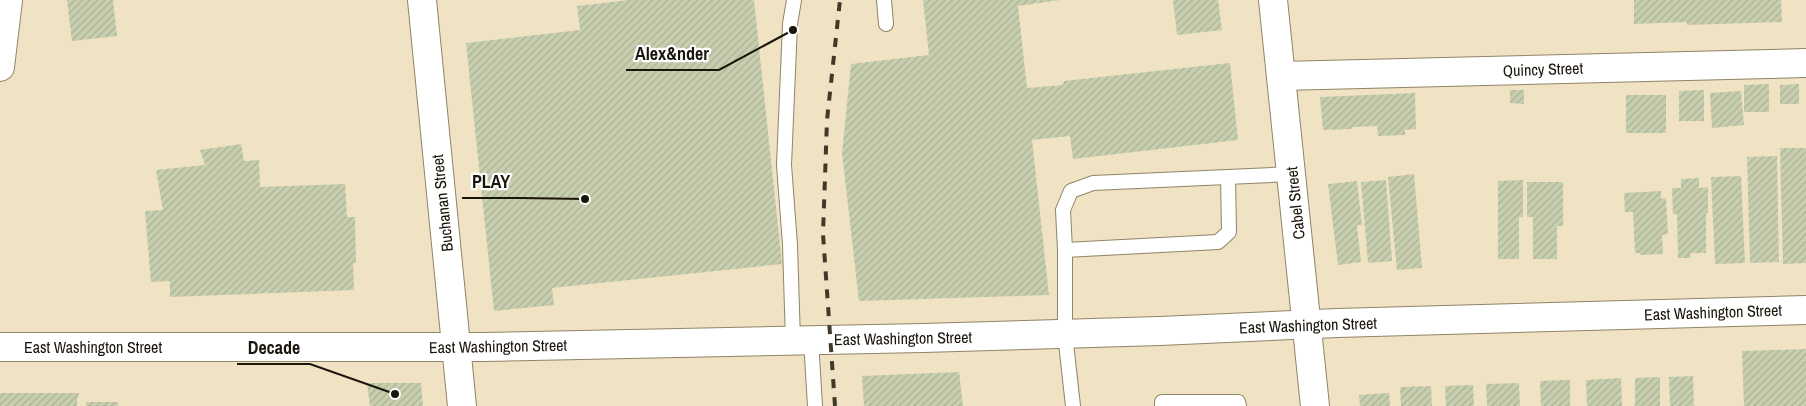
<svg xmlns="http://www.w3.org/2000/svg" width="1806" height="406" font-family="'Archivo Narrow',sans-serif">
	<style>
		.building { fill: url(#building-hatch) }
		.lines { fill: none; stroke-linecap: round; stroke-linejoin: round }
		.lane-casing { stroke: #908467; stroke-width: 16 }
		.street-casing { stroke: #908467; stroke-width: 30 }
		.lane { stroke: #fff; stroke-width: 14 }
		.street { stroke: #fff; stroke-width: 28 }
		.rail { stroke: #413a2b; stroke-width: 4; stroke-dasharray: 9 9; stroke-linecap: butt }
		.labels { text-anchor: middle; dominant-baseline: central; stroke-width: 4.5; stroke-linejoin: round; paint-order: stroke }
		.street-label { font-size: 16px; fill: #1a150a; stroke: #fff }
		.leader { fill: none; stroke: #1a150a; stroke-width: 2 }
		.callout-dot { fill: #1a150a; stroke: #fff; stroke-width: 2 }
		.callout-label { font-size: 18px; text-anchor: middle; font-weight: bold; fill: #1a150a; stroke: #fff; stroke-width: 4.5; stroke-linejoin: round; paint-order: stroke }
	</style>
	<defs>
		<pattern id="building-hatch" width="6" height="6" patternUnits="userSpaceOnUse" patternTransform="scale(1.25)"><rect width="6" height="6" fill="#c8cfaf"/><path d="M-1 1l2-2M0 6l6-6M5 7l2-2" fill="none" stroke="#abb195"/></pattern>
	</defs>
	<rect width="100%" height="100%" fill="#f0e3c3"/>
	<g class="building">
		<polygon points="67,0 113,0 117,36 72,41"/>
		<polygon points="629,0 754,0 782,264 552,288 554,305 494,311 466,43 580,30 577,6"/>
		<polygon points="923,0 1060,0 1018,6 1027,88 1063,85 1064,81 1230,63 1238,140 1073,159 1070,136 1032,140 1049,295 859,301 842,153 851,64 929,55"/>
		<polygon points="1173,0 1218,0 1222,30 1177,35"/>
		<polygon points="1634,0 1781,0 1782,22 1687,25 1687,22 1634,24"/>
		<polygon points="1769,84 1769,112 1744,112 1744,85"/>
		<polygon points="1799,84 1799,104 1780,104 1780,85"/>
		<polygon points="1510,90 1524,90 1524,104 1510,103"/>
		<polygon points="1704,90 1704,121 1679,121 1679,91"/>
		<polygon points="1741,91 1744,125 1712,128 1710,93"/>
		<polygon points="1415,93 1416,129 1405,130 1405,135 1378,136 1377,126 1352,127 1352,129 1323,130 1320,97"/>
		<rect x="1626" y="95" width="40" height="38"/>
		<polygon points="241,144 244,161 259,160 260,187 345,184 347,217 355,217 356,263 353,263 354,290 170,297 170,281 151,282 145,211 163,210 156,170 205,165 200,150"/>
		<polygon points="1780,148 1806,148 1806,263 1783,264"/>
		<polygon points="1777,156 1779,262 1750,263 1747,157"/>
		<polygon points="1414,174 1422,268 1397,270 1388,177"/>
		<polygon points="1741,176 1745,263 1715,264 1711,177"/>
		<polygon points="1699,178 1699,188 1708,187 1708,213 1706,213 1706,253 1690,253 1691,258 1678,258 1677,214 1673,214 1672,188 1681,188 1681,179"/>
		<polygon points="1386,180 1392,261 1368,263 1361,182"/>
		<polygon points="1523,180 1523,217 1519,217 1519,259 1498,259 1498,181"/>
		<polygon points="1357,181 1362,225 1357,225 1361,262 1338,265 1328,184"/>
		<polygon points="1527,182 1563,182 1563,226 1557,226 1557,259 1533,259 1533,217 1527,217"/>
		<polygon points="1661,191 1661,199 1666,198 1668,234 1662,235 1663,254 1640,255 1640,253 1635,253 1633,212 1625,212 1624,193"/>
		<polygon points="1806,349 1806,406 1744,406 1742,351"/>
		<polygon points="959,372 963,406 864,406 862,376"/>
		<polygon points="1693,376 1694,406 1670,406 1669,377"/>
		<polygon points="1660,377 1660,406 1635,406 1635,378"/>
		<polygon points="1621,378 1622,406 1587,406 1586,380"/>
		<polygon points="1566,380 1570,380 1570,406 1541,406 1540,381"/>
		<polygon points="367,383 421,383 423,406 370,406"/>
		<polygon points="1519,383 1520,406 1487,406 1486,384"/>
		<polygon points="1473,385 1474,406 1446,406 1445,386"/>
		<polygon points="1431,386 1432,406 1401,406 1400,387"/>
		<polygon points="0,393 79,393 78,398 77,398 77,406 0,406"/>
		<polygon points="1389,393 1390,406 1360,406 1359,395"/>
		<rect x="86" y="402" width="32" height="4"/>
	</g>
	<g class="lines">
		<defs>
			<g id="lane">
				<polyline points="884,0 886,24"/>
				<polyline points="1065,250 1218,242 1229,232 1228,177"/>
				<polyline points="811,340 815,406"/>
				<polyline points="793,341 790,245 784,165 790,24 794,0"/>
				<polyline points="1073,406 1065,334 1065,250 1063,210 1071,191 1093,183 1292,174"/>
				<polyline points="1162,406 1162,402 1238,402 1239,406"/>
			</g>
			<g id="street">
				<polyline points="422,0 462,406"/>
				<polyline points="1273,0 1315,406"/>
				<polyline points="0,67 8,0"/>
				<polyline points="1281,76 1806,63"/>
				<polyline points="0,347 484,347 923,338 1160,331 1337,323 1806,310"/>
			</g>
		</defs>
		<use href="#lane" class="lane-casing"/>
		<use href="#street" class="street-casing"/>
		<use href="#lane" class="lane"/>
		<use href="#street" class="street"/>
		<polyline class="rail" points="835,406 823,234 827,120 840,0"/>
	</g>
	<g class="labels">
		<g class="street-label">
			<text transform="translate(1543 69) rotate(-2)">Quincy Street</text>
			<text transform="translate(442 203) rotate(-96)">Buchanan Street</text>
			<text transform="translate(1295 203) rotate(-96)">Cabel Street</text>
			<text transform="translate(1713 312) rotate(-2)">East Washington Street</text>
			<text transform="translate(1308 325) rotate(-2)">East Washington Street</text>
			<text transform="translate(903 338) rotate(-1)">East Washington Street</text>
			<text transform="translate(498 346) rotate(-1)">East Washington Street</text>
			<text x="93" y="347">East Washington Street</text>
		</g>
	</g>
	<path class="leader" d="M793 30L719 70H626M585 199L520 198H462M395 394L310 364H237"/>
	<g class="callout-dot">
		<circle cx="793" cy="30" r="5"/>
		<circle cx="585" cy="199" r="5"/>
		<circle cx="395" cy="394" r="5"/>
	</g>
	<g class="callout-label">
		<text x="672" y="60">Alex&amp;nder</text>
		<text x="491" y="188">PLAY</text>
		<text x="274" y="354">Decade</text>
	</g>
</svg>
